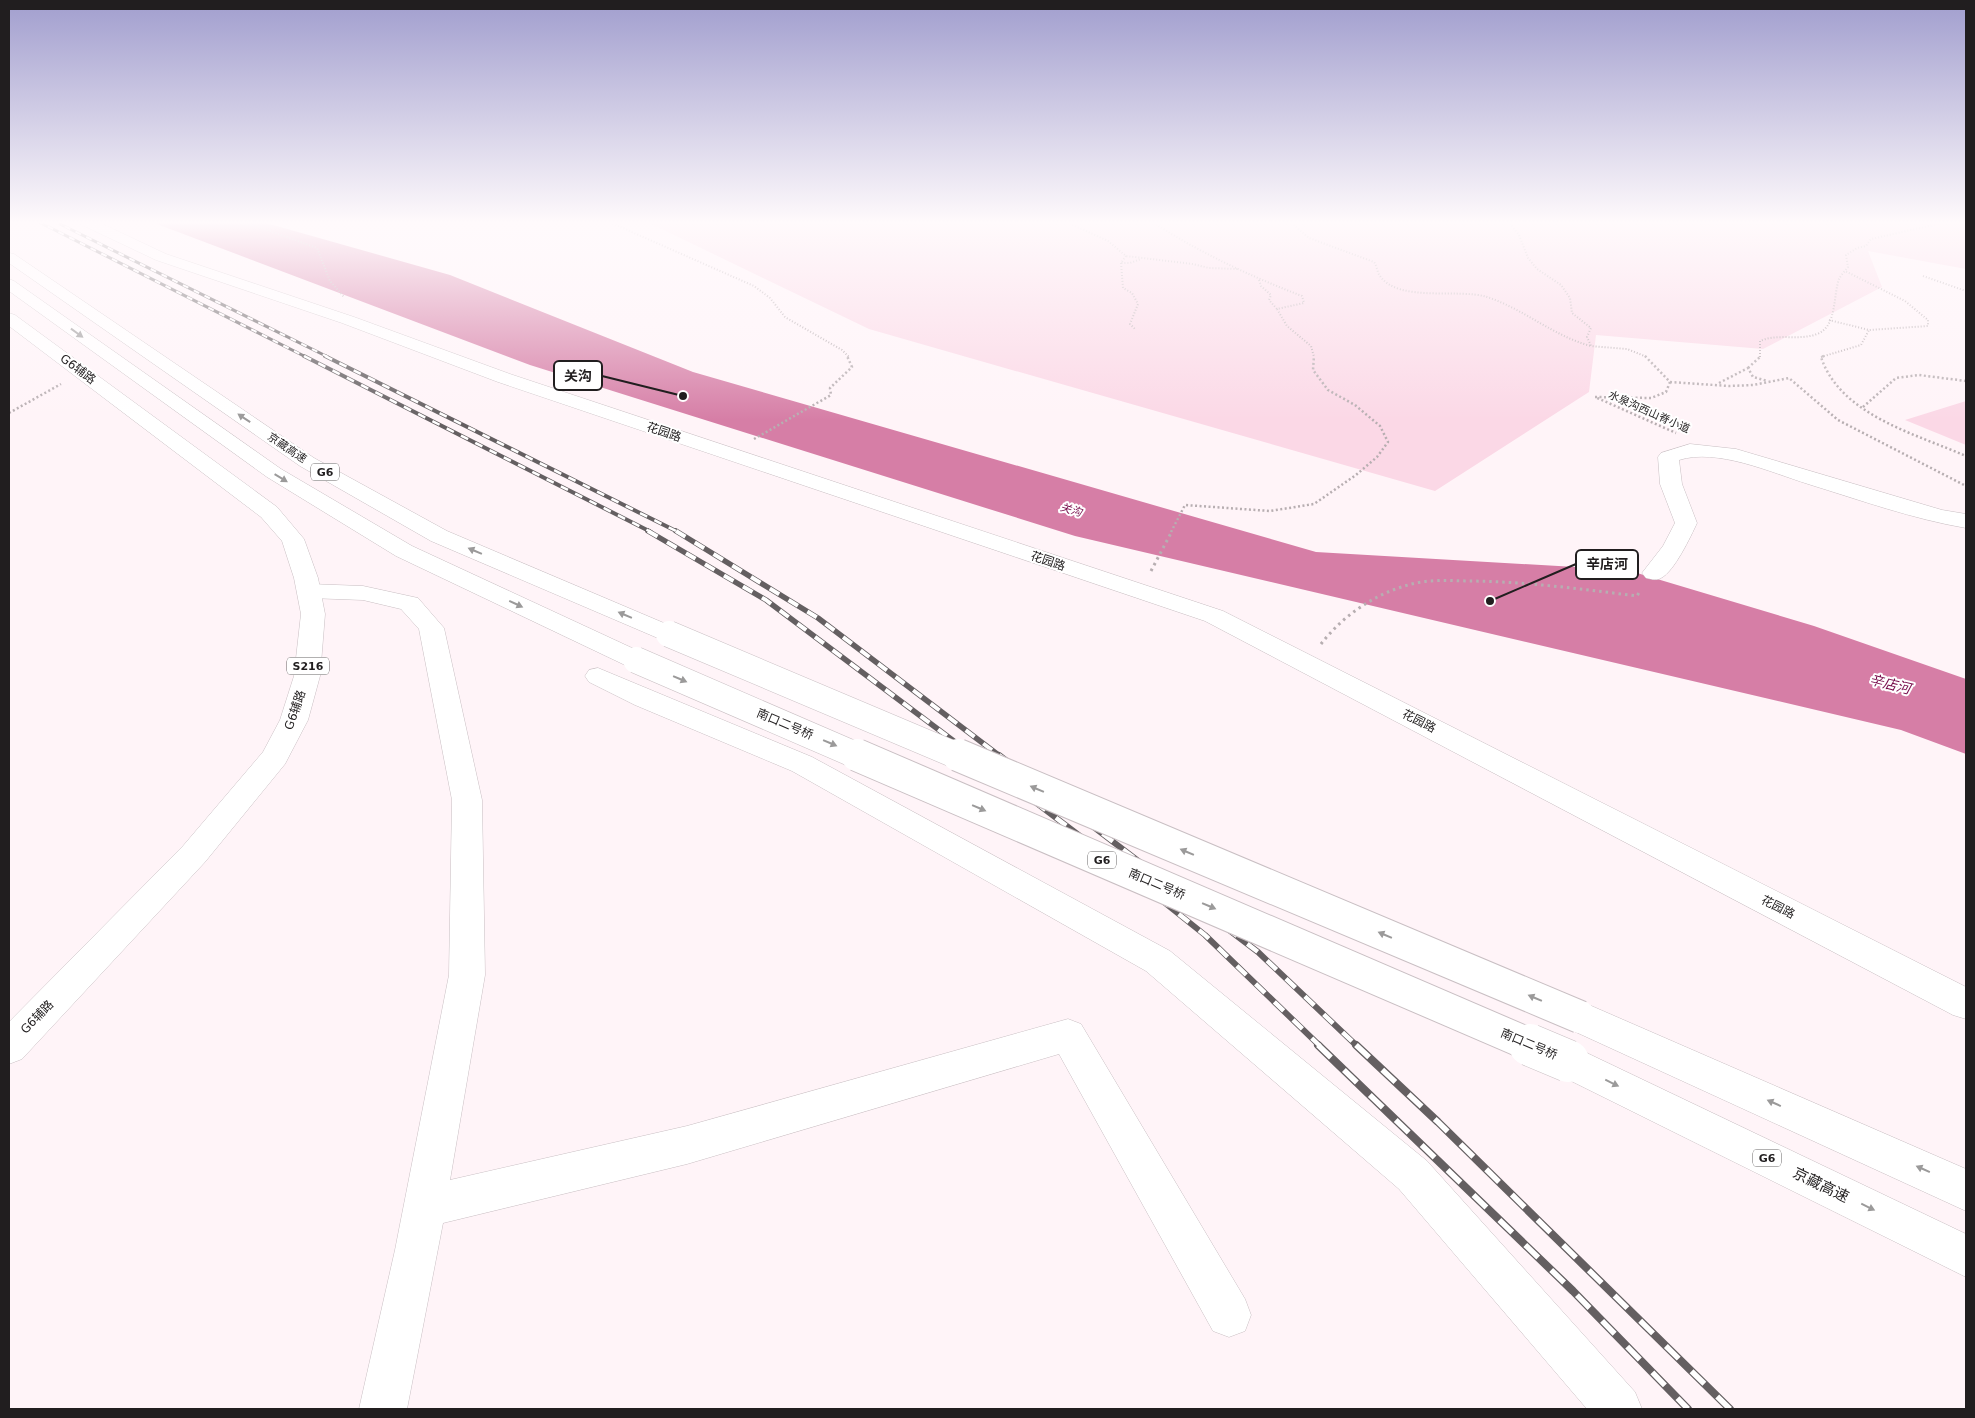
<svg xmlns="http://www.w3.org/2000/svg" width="1975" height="1418" font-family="'DejaVu Sans','Noto Sans SC',sans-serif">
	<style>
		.green { fill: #fbd8e6 }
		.water { fill: #d67ea6 }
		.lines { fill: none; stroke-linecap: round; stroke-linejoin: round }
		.street-casing { stroke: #c9bfc3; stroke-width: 1 }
		.secondary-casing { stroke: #c9bfc3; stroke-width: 1 }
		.primary-casing { stroke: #c9bfc3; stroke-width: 1 }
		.highway-casing { stroke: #c9bfc3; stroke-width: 1 }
		.path-far2 { stroke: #b7aeb1; stroke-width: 2; stroke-dasharray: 1 2; stroke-linecap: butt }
		.path-far1 { stroke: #b7aeb1; stroke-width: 2.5; stroke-dasharray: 2 2.5; stroke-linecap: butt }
		.path { stroke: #b7aeb1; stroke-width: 3; stroke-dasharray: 2.5 4; stroke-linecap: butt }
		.street { fill: #fff; fill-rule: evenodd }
		.secondary { fill: #fff; fill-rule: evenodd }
		.primary { fill: #fff; fill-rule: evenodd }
		.highway { fill: #fff; fill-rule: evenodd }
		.rail-far4-casing { stroke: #645f61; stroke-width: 3 }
		.rail-far3-casing { stroke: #645f61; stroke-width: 4 }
		.rail-far2-casing { stroke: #645f61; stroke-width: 5.5 }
		.rail-far1-casing { stroke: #645f61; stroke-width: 6 }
		.rail-casing { stroke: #645f61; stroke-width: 8 }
		.rail-far4 { stroke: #fff; stroke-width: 2; stroke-dasharray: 6; stroke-linecap: butt }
		.rail-far3 { stroke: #fff; stroke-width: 2.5; stroke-dasharray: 8; stroke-linecap: butt }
		.rail-far2 { stroke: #fff; stroke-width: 4; stroke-dasharray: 11; stroke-linecap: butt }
		.rail-far1 { stroke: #fff; stroke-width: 4.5; stroke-dasharray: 13; stroke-linecap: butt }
		.rail { stroke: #fff; stroke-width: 5.5; stroke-dasharray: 18; stroke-linecap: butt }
		.highway-bridge-far2-casing { stroke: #c9bfc3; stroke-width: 27; stroke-linecap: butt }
		.highway-bridge-far1-casing { stroke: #c9bfc3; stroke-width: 34; stroke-linecap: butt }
		.highway-bridge-casing { stroke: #c9bfc3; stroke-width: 43; stroke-linecap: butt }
		.highway-bridge-far2 { stroke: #fff; stroke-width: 26 }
		.highway-bridge-far1 { stroke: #fff; stroke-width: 32 }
		.highway-bridge { stroke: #fff; stroke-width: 42 }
		.oneway { fill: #9b9a9a }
		.labels { text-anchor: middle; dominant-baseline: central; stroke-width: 4; stroke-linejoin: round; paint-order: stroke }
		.far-street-label { font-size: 11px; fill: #211e1f; stroke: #fff }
		.shield { fill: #fff; stroke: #646262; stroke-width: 1 }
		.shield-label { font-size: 11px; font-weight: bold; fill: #211e1f }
		.far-water-label { font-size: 11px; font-style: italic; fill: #770c4b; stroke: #fff }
		.street-label { font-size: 12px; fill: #211e1f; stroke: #fff }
		.water-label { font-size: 14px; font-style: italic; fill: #770c4b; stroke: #fff }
		.near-street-label { font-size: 15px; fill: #211e1f; stroke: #fff }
		.leader { fill: none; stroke: #211e1f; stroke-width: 2 }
		.callout-dot { fill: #211e1f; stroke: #fff; stroke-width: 2 }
		.callout { fill: #fff; stroke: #211e1f; stroke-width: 2 }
		.callout-label { font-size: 14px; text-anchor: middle; font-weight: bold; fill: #211e1f }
	</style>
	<rect width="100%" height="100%" fill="#fff4f8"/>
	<g class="green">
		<polygon points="645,221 1966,221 1966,269 1868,251 1882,287 1763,349 1596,335 1589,392 1435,491 869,329"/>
		<polygon points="1966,401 1966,445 1905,420"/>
	</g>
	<polygon class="water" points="149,221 259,221 450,275 693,372 1316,552 1627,570 1814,626 1966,679 1966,754 1901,730 1075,536 530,365"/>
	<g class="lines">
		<defs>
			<g id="street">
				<path d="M1690 444 1736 449 1942 510 1966 514V528C1913 519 1860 500 1808 484 1770 472 1717 448 1679 460L1682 484 1697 523C1691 536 1674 572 1661 578 1656 581 1651 579 1646 578L1642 573 1663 546 1675 523 1660 484 1658 457 1661 453Z"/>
				<polygon points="309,584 363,586 418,598 444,628 482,800 485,975 450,1180 687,1126 1068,1019 1081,1024 1245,1299 1251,1315 1245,1331 1229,1337 1213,1331 1059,1054 687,1164 443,1223 407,1409 359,1409 395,1250 449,975 452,800 419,629 401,609 363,600 309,598 300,596 297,591 300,586"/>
				<polygon points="598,668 812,757 1170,951 1427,1161 1635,1392 1642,1409 1587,1409 1399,1189 1146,971 792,771 635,705 589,682 585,676 589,670"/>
			</g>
			<polygon id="secondary" points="78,221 96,221 166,254 354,317 510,374 1223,611 1966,987 1966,1019 1953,1015 1205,621 498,382 342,323 156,260 80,224"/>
			<polygon id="primary" points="9,313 15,315 277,507 304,539 318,578 325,614 320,676 308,720 285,764 205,862 22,1059 9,1064 9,1022 183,846 263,752 280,720 294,676 301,614 294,578 282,541 261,517 9,326"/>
			<g id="highway">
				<polygon points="9,253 14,254 314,458 447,531 678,629 682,634 678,639 669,642 660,639 431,541 300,466 9,263"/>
				<polygon points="9,279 14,281 281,469 412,546 645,654 649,660 645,666 636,668 627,666 396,556 267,477 9,291"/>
				<polygon points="1580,1001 1966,1169 1966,1211 1567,1028 1562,1017 1567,1006"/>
				<polygon points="1568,1044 1966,1234 1966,1277 1555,1073 1549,1061 1555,1049"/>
			</g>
		</defs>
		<use href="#street" class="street-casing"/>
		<use href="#secondary" class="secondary-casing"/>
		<use href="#primary" class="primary-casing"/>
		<use href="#highway" class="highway-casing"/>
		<g class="path-far2">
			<polyline points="229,221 256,226 317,248 330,281 344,297"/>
			<polyline points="607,221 754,286 770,298 785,317 842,350 849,357"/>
			<polyline points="1070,221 1069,223 1108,241 1126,256 1193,264 1209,268 1238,269"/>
			<path d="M1151 221C1198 252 1250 276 1302 296L1304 303 1277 309 1287 326 1311 346 1314 357"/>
			<path d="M1289 221 1309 238 1374 262C1377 266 1377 272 1380 276 1399 303 1459 288 1487 297 1524 309 1553 336 1591 346"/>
			<polyline points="1508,221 1519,235 1528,258 1537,269 1561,285 1570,298 1572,313 1591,328 1587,337 1591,346 1627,349 1647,357"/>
			<polyline points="1126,256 1121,263 1130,263 1141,259"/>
			<polyline points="1121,263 1123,288 1132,293 1138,304 1130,324 1136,330"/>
			<polyline points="1923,276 1966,291"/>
			<polyline points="1259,280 1261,286 1271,295 1269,300 1277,309"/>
			<polyline points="1829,320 1869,330 1928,326 1928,320 1905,301 1845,271"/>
			<path d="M1760 357V341C1778 333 1799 341 1817 334 1837 327 1833 296 1839 279 1841 275 1845 271 1848 267L1846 255 1857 248 1866 246 1871 239 1933 225 1942 221"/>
			<polyline points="1821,357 1861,345 1869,330"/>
		</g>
		<g class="path-far1">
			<polyline points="1645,356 1670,382 1666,392 1651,398 1595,397 1676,433"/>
			<path d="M1824 356 1821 357C1840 415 1916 434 1966 456"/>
			<polyline points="1748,368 1761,356"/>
			<polyline points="1670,382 1729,386 1753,385 1789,378 1838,420 1966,486"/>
			<polyline points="1719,383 1748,368 1753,377 1768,381"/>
			<polyline points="1863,407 1896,378 1919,375 1966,381"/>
			<polyline points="9,413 61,384"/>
			<polyline points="754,439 831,395 830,388 852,367 847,356"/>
			<polyline points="1171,532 1185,505 1270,511 1314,504 1356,475 1377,457 1388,442 1380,426 1355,405 1328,390 1313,370 1314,356"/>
		</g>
		<g class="path">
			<polyline points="1151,571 1172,531"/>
			<path d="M1321 644C1344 614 1379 591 1416 583 1435 579 1454 581 1473 581 1528 582 1582 589 1637 596L1640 591"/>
		</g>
		<use href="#street" class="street"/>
		<use href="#secondary" class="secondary"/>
		<use href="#primary" class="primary"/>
		<use href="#highway" class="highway"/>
		<defs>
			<g id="rail-far4">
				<polyline points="37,221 306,357"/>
				<polyline points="54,221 328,357"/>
			</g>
			<g id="rail-far3">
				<polyline points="304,356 651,532"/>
				<polyline points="325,356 678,532"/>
			</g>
			<g id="rail-far2">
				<polyline points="648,531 766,600 975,757"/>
				<polyline points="676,531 818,618 1001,757"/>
			</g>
			<g id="rail-far1">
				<polyline points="973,755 1105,855 1205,935 1320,1046"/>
				<polyline points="999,755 1258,952 1357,1046"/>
			</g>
			<g id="rail">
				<polyline points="1318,1045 1573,1291 1688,1409"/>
				<polyline points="1356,1045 1438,1122 1730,1409"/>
			</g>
		</defs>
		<use href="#rail-far4" class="rail-far4-casing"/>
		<use href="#rail-far3" class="rail-far3-casing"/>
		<use href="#rail-far2" class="rail-far2-casing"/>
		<use href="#rail-far1" class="rail-far1-casing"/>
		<use href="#rail" class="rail-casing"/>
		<use href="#rail-far4" class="rail-far4"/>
		<use href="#rail-far3" class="rail-far3"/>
		<use href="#rail-far2" class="rail-far2"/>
		<use href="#rail-far1" class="rail-far1"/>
		<use href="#rail" class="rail"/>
		<defs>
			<g id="highway-bridge-far2">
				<polyline points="669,634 960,757"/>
				<polyline points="636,660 860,757"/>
			</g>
			<g id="highway-bridge-far1">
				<polyline points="857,755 1533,1046"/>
				<polyline points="958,755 1580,1017"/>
			</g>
			<polyline id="highway-bridge" points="1530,1045 1568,1061"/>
		</defs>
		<use href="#highway-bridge-far2" class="highway-bridge-far2-casing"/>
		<use href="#highway-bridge-far1" class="highway-bridge-far1-casing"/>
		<use href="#highway-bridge" class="highway-bridge-casing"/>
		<use href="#highway-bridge-far2" class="highway-bridge-far2"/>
		<use href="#highway-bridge-far1" class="highway-bridge-far1"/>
		<use href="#highway-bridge" class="highway-bridge"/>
	</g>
	<defs><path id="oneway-solid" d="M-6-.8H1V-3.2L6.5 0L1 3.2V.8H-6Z" transform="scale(1.25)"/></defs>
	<g class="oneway">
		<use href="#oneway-solid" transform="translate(77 333) rotate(36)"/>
		<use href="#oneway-solid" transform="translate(244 418) rotate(-146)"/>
		<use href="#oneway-solid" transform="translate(281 478) rotate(31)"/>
		<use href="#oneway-solid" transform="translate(475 551) rotate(-157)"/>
		<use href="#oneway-solid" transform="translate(516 604) rotate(25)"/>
		<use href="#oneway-solid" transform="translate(625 615) rotate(-157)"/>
		<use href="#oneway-solid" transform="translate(680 679) rotate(23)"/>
		<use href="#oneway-solid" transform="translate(830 743) rotate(23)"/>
		<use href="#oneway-solid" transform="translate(1037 789) rotate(-157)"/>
		<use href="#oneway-solid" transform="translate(979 808) rotate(23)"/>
		<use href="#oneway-solid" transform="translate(1187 852) rotate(-157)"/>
		<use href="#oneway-solid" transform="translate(1209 906) rotate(23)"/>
		<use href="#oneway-solid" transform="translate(1385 935) rotate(-157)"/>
		<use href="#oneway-solid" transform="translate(1535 998) rotate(-157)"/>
		<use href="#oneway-solid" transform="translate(1612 1083) rotate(26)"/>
		<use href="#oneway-solid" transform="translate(1774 1103) rotate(-156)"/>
		<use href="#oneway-solid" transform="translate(1923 1169) rotate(-156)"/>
		<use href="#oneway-solid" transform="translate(1868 1207) rotate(26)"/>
	</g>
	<linearGradient id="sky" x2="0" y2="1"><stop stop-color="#a19ece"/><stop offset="0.53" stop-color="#fffafc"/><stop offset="1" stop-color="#fffafc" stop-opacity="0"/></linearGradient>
	<rect width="1975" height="420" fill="url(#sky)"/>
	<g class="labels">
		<g class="far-street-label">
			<text transform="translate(1649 412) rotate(24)">水泉沟西山脊小道</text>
			<text transform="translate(287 448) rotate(34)">京藏高速</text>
		</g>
		<g class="shield">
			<rect x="311" y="463.5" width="28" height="17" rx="4"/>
			<rect x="287" y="657.5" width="42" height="17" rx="4"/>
			<rect x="1088" y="851.5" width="28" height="17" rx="4"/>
			<rect x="1753" y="1149.5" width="28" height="17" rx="4"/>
		</g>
		<g class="shield-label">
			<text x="325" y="472">G6</text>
			<text x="308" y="666">S216</text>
			<text x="1102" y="860">G6</text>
			<text x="1767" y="1158">G6</text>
		</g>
		<g class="far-water-label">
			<text transform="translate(1071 510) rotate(17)">关沟</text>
		</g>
		<g class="street-label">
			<text transform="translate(78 369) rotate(37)">G6辅路</text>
			<text transform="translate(664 432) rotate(19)">花园路</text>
			<text transform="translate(1048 561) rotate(19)">花园路</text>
			<text transform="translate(295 710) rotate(-71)">G6辅路</text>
			<text transform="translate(1419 721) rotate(27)">花园路</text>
			<text transform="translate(785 724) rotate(23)">南口二号桥</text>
			<text transform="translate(1157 884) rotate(23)">南口二号桥</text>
			<text transform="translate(1778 907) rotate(27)">花园路</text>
			<text transform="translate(37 1017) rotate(-46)">G6辅路</text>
			<text transform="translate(1529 1044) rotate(23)">南口二号桥</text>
		</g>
		<g class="water-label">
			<text transform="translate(1890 684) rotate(14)">辛店河</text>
		</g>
		<g class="near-street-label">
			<text transform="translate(1821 1185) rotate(26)">京藏高速</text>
		</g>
	</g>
	<path class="leader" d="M683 396L602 376M1490 601L1576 564"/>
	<g class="callout-dot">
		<circle cx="683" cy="396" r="5"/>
		<circle cx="1490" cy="601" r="5"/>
	</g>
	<g class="callout">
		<rect x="554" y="361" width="48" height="29" rx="5"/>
		<rect x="1576" y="550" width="62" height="29" rx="5"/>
	</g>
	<g class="callout-label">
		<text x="578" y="381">关沟</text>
		<text x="1607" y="569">辛店河</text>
	</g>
	<rect width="1975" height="1418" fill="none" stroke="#211e1f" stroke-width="20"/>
</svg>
